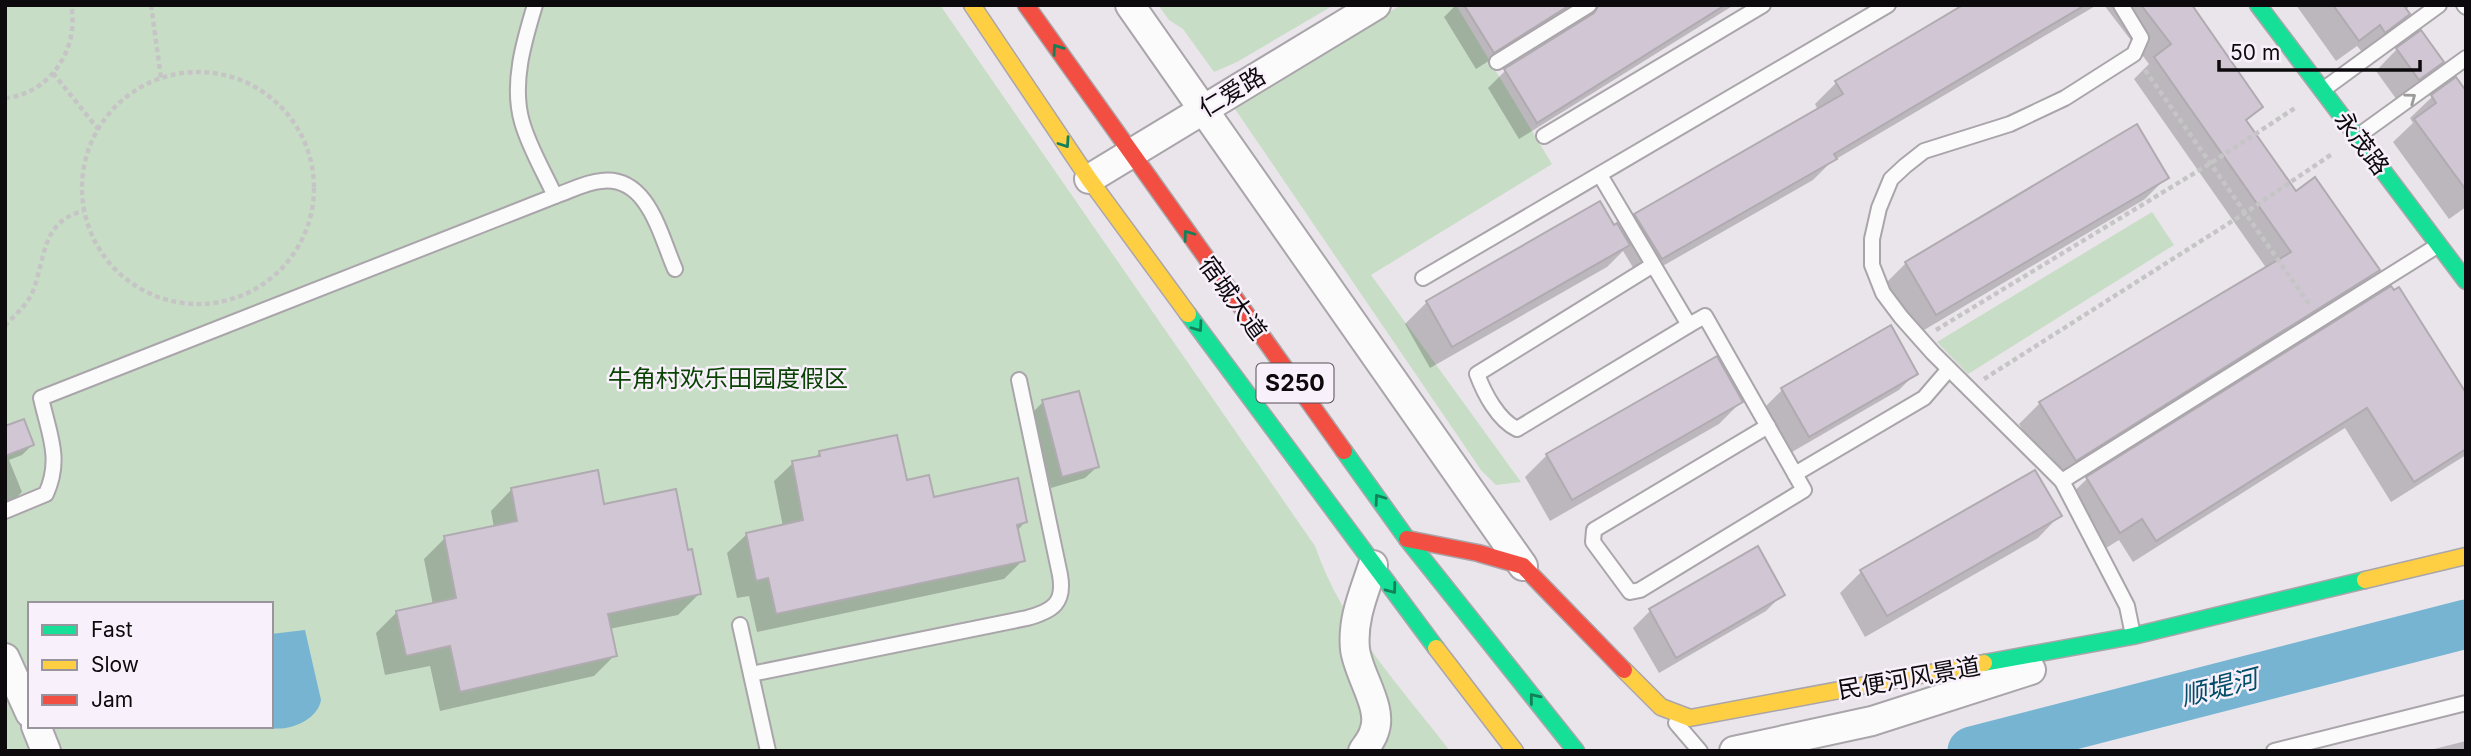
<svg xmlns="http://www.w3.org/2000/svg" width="2471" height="756" font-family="Inter,'Noto Sans SC',sans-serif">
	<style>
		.green { fill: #c8ddc6; fill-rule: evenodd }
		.water { fill: #76b4d2 }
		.shadow { fill: #0003 }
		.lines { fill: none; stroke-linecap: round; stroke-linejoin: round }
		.river { stroke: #76b4d2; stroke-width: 49 }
		.building { fill: #d1c6d4; stroke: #afabb0; stroke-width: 2 }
		.lane-casing { stroke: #a9a5aa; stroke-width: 18 }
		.street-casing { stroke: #a9a5aa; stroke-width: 32 }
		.fast-casing { stroke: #a9a5aa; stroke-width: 19 }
		.slow-casing { stroke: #a9a5aa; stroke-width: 19 }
		.jam-casing { stroke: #a9a5aa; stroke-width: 19 }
		.path { stroke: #c6c5c6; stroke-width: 4.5; stroke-dasharray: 5 3.5; stroke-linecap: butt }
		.lane { stroke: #fcfbfc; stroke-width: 14 }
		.street { stroke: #fcfbfc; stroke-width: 28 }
		.fast { stroke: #16e098; stroke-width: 16 }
		.slow { stroke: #ffcf43; stroke-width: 16 }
		.jam { stroke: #f24e42; stroke-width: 16 }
		.oneway { stroke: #128059 }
		.oneway2 { stroke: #9c9b9c }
		.labels { text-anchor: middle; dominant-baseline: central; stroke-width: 5; stroke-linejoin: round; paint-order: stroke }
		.shield { fill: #f8f0fb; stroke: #544f54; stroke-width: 2 }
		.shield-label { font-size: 23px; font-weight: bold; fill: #0d0a0d }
		.street-label { font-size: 24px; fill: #0d0a0d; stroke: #f8f0fb }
		.park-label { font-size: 24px; fill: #0a4303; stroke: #f8f0fb }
		.water-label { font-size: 26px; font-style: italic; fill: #004d69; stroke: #f8f0fb }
	</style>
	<rect width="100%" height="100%" fill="#eae5eb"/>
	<g class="green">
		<path d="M5 5H940L1315 546C1342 625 1400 686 1450 751H5ZM30 604H271V726H30Z"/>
		<polygon points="1158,5 1334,5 1237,62 1214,72 1183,29 1169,20"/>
		<polygon points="1401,5 1456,5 1552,164 1371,275 1521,482 1496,485 1481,470 1233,106"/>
		<polygon points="2152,212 2174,245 1968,374 1937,342"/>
	</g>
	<path class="water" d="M305 630 321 700C317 722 285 733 266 727L271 726V634Z"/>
	<g class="shadow">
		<polygon points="1456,5 1734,5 1519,139 1488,88 1505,71 1581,23 1581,18 1565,13 1476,69 1444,17"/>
		<polygon points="1967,5 2097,5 1831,162 1813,180 1640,279 1623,251 1607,267 1430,368 1405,324 1427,302 1614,228 1620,231 1635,215 1818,110 1815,104 1836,83"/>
		<polygon points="2104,5 2192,5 2261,107 2245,122 2295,193 2378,270 2356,291 2054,481 2019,424 2040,403 2267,269 2134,79 2149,64"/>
		<polygon points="2296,5 2411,5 2405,10 2408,14 2386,36 2363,53 2357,46 2336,61"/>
		<polygon points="2397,49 2442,61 2421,83 2397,100 2376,71"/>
		<polygon points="2455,80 2463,90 2466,88 2466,207 2449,219 2393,142 2413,123 2410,118 2432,97"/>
		<polygon points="2166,178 2145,199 1914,336 1884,285 1906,263"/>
		<polygon points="2390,289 2466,396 2466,455 2391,502 2345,428 2133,562 2119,540 2098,553 2065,500 2087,479"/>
		<polygon points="1916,373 1899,390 1792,452 1765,407 1782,390"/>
		<polygon points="1043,402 1097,467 1085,478 1051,488 1032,413"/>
		<polygon points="1741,402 1719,424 1550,521 1525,477 1547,455"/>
		<polygon points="5,428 32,445 22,455 9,460 22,492 12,502 5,505"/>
		<polygon points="820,452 905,482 933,499 1025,522 1017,531 1023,560 1004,579 757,632 749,596 737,598 727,553 746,535 783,527 774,481 793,463 814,459"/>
		<polygon points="511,490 603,506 687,552 699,594 678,615 609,629 615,655 594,676 440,711 430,666 385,675 376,633 397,612 433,605 424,559 445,538 494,528 491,511"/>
		<polygon points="2059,516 2038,538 1865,637 1840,593 1862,571"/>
		<polygon points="1757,548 1783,594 1766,611 1659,673 1633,628 1650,611"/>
		<polygon points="2466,741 2466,751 2426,751"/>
	</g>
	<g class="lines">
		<polyline class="river" points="1972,751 2466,624"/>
	</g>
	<g class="building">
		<polygon points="1464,5 1570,5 1494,53"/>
		<polygon points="1599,5 1725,5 1537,123 1504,69 1594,13"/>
		<polygon points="1963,5 2085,5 1834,154 1837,159 1662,259 1634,214 1843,94 1835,81"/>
		<polygon points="2141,5 2192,5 2263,107 2246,120 2296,191 2315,177 2380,270 2076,461 2039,402 2291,252 2154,57 2171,44"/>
		<polygon points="2333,5 2408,5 2405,7 2410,14 2385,33 2380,25 2359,41"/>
		<polygon points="2421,30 2444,62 2419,80 2396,48"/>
		<polygon points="2456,77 2466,91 2466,190 2414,119 2436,103 2431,95"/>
		<polygon points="2137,124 2169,178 1936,315 1905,262"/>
		<polygon points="1600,201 1614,225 1617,223 1630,245 1452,347 1426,301"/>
		<polygon points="2391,286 2394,290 2399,287 2466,393 2466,449 2414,482 2367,408 2156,541 2142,519 2120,533 2086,477"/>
		<polygon points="1891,325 1918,374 1809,437 1781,388"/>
		<polygon points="1717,356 1743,402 1572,500 1546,454"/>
		<polygon points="1079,391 1099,467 1062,477 1042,400"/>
		<polygon points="24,419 34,445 5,456 5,426"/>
		<polygon points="897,435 907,480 929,475 934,497 1018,478 1027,522 1017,525 1025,561 776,614 768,578 756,581 746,533 803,520 792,461 820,456 819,451"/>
		<polygon points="598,470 604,504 676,489 688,550 692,549 701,594 608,614 617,656 460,692 450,646 406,656 396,611 456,598 444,536 517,521 511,488"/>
		<polygon points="2035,470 2062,516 1887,616 1860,570"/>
		<polygon points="1758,546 1785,595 1676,658 1649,609"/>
	</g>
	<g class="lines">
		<defs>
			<g id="lane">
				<path d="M535 5C524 41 511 84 522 122 529 147 544 172 555 196"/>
				<polyline points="2121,5 2141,38 2134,54 2065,98 2010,124 1924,151 1905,166 1891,179 1879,208 1872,239 1872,265 1883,293 1901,317 1933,353 2062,481 2127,606 2133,635"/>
				<polyline points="2464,5 2466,7"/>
				<polyline points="1497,62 1589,5"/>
				<polyline points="2324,89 2439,5"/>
				<polyline points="1544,136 1763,5"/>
				<polyline points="2358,136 2466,58"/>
				<polyline points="1600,175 1689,325 1705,316 1795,474 1924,398 1949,369"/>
				<path d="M1653 265 1477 374C1484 393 1498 420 1517 429L1689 325"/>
				<polyline points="1423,278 1888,5"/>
				<polyline points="1768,426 1594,530 1593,542 1630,592 1640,590 1804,490 1795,474"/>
				<polyline points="2062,481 2437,246"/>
				<path d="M5 511 46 494C62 459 49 434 41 398L555 196C570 191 586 182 601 181 648 175 660 235 675 269"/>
				<polyline points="740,625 768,751"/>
				<path d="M751 674 1027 618C1053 611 1065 603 1060 575L1019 380"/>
				<polyline points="1676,723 1700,751"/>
				<polyline points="2274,751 2466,703"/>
			</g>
			<g id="street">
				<polyline points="1130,5 1523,566"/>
				<polyline points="1089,179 1376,5"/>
				<polyline points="5,658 30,713"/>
				<polyline points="36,726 46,751"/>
				<path d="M1363 751C1367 745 1372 739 1374 732 1384 708 1358 675 1355 649 1352 619 1364 593 1373 565"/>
				<polyline points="1734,751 1872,721 2031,670"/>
			</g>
			<g id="fast">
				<polyline points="2258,5 2466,281"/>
				<polyline points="1188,314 1436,648"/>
				<polyline points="1344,451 1407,539 1576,751"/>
				<polyline points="1984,663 2133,636 2365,580"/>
			</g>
			<g id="slow">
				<polyline points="972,5 1089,179 1188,314"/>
				<polyline points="2365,580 2466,556"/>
				<polyline points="1436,648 1515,751"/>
				<polyline points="1624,670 1661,707 1690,718 1984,663"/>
			</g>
			<g id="jam">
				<polyline points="1026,5 1344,451"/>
				<polyline points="1407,539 1478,553 1523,566 1624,670"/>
			</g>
		</defs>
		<use href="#lane" class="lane-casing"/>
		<use href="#street" class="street-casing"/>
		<use href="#fast" class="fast-casing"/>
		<use href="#slow" class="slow-casing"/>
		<use href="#jam" class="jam-casing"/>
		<g class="path">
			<polyline points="151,5 161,78"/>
			<polyline points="2145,70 2309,304"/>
			<circle cx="198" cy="188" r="116"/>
			<polyline points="53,73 98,129"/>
			<path d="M5 98C50 94 80 48 71 5"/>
			<path d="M5 326C15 314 27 306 33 291 46 257 41 222 83 211"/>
			<polyline points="1936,330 2211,163 2295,108"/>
			<polyline points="1984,379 2245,213 2332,154"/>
		</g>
		<use href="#lane" class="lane"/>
		<use href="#street" class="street"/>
		<use href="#fast" class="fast"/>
		<use href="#slow" class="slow"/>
		<use href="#jam" class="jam"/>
	</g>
	<defs><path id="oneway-chevron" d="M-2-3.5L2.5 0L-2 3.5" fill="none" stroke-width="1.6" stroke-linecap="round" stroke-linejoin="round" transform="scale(1.75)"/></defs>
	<g class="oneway">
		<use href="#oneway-chevron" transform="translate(1057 49) rotate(-125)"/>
		<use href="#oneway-chevron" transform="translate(1065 143) rotate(56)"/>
		<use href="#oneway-chevron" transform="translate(1188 235) rotate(-126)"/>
		<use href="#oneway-chevron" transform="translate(1198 327) rotate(54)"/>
		<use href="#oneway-chevron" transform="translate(1379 499) rotate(-126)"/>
		<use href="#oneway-chevron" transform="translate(1392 589) rotate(53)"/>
		<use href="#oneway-chevron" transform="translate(1534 698) rotate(-129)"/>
	</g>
	<use class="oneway2" href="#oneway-chevron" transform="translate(2411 98) rotate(-36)"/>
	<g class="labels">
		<rect class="shield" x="1256.5" y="363.5" width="77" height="39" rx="5"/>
		<g class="shield-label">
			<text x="1295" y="383">S250</text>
		</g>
		<g class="street-label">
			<text transform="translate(1232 92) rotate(-31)">仁爱路</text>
			<text transform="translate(2362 143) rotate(53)">永茂路</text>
			<text transform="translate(1233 298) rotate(54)">宿城大道</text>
			<text transform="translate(1909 678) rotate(-10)">民便河风景道</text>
		</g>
		<g class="park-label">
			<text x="728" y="378">牛角村欢乐田园度假区</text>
		</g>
		<g class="water-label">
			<text transform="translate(2219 687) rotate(-14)">顺堤河</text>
		</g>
	</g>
	<rect width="2471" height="756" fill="none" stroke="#0d0a0d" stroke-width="14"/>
	<rect x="28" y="602" width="245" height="126" fill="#f8f0fb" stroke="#9a949c" stroke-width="2"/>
	<rect x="42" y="625" width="35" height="10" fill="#16e098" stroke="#9a949c" stroke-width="2"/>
	<text x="91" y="637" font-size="21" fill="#0d0a0d">Fast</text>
	<rect x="42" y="660" width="35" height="10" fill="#ffcf43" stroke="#9a949c" stroke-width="2"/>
	<text x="91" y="672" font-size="21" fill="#0d0a0d">Slow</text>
	<rect x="42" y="695" width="35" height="10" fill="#f24e42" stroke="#9a949c" stroke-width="2"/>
	<text x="91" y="707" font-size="21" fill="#0d0a0d">Jam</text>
	<path d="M2219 60v10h201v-10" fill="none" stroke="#0d0a0d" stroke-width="3.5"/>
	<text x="2230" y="60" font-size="21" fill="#0d0a0d" stroke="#f8f0fb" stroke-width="5" paint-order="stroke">50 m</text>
</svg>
